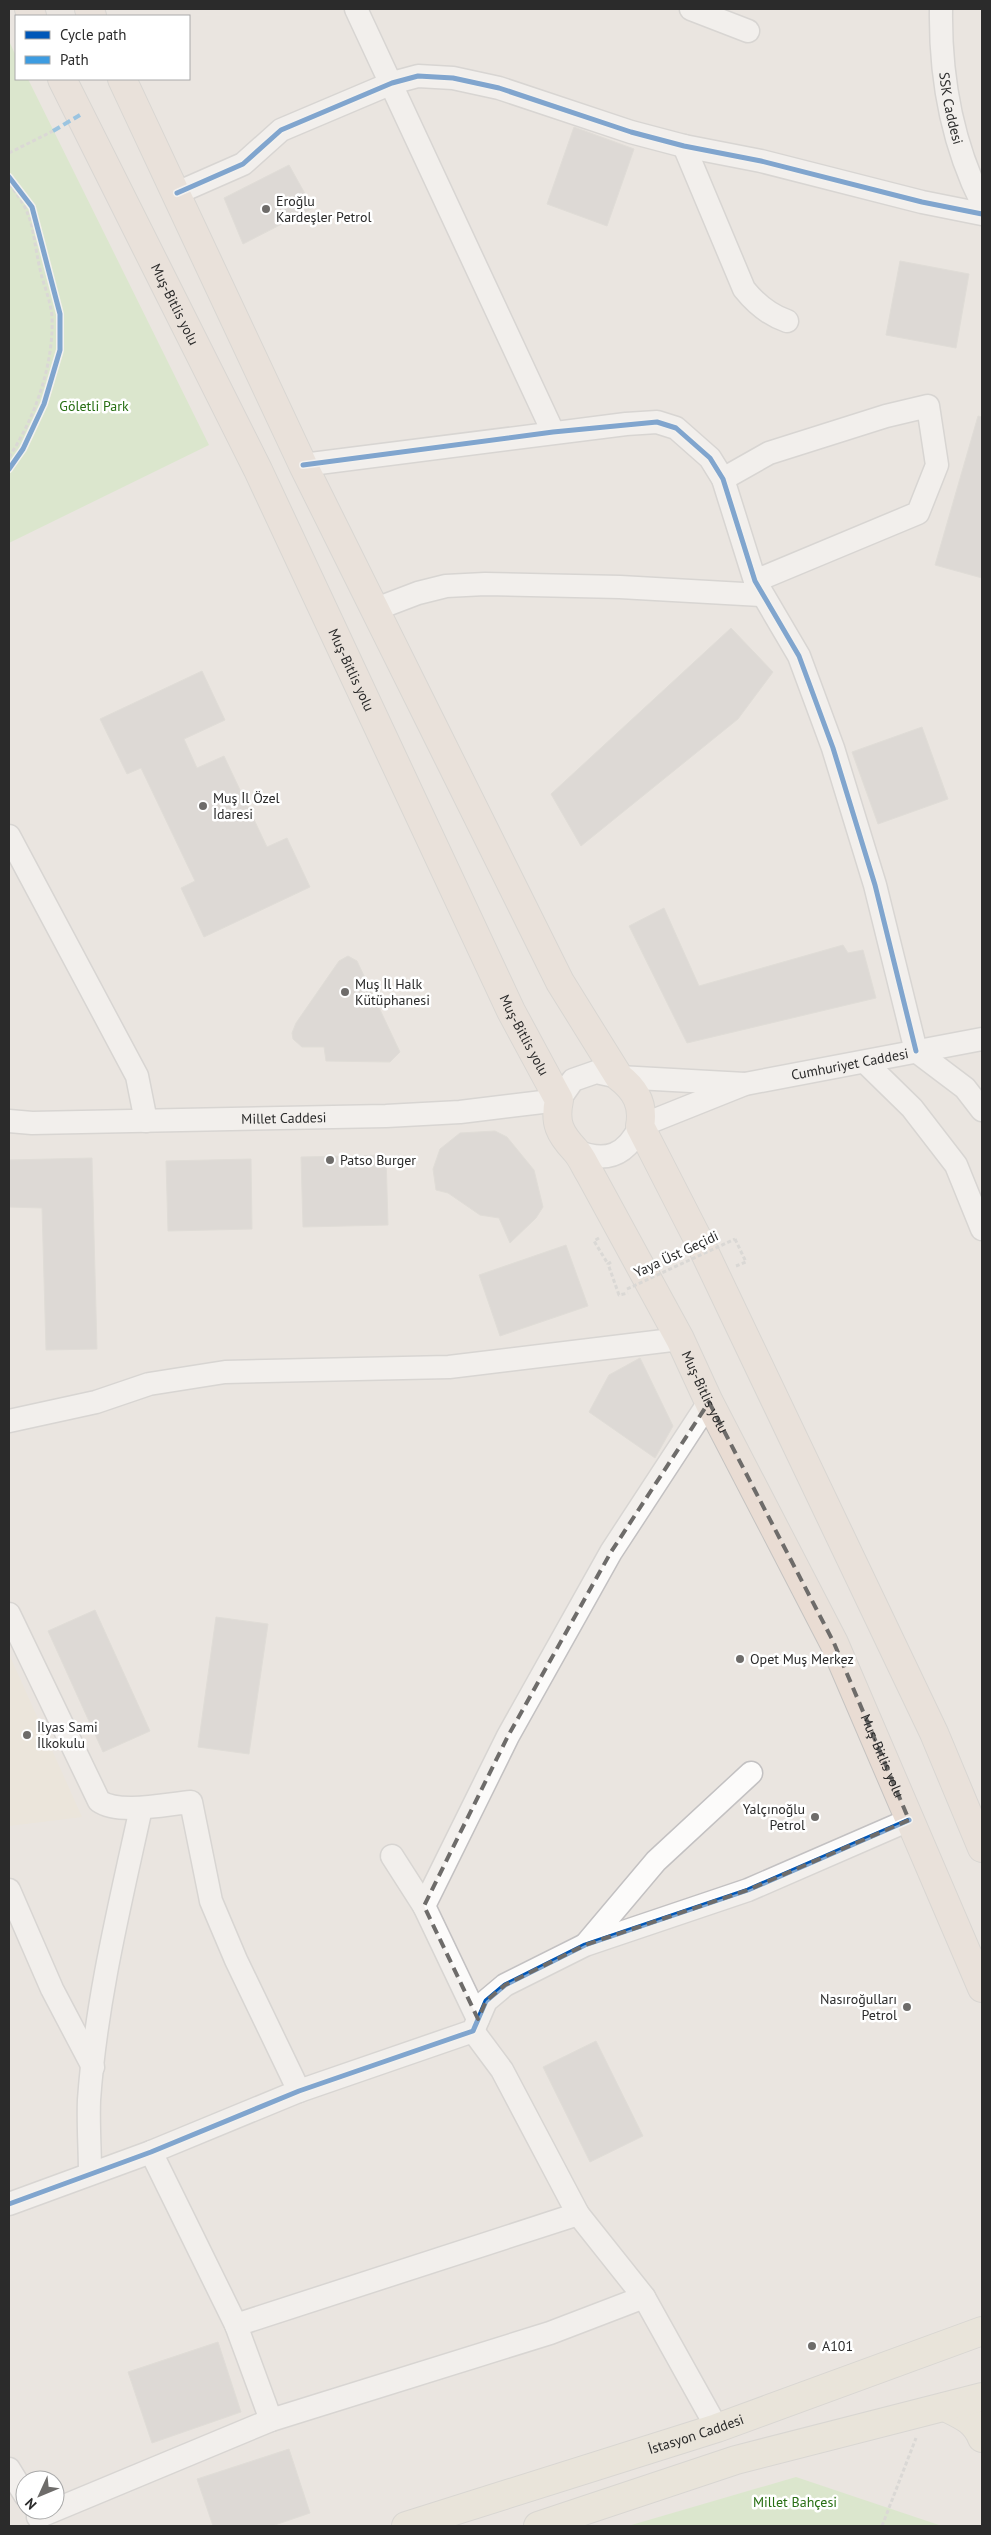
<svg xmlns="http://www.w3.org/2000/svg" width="991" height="2535" font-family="'PT Sans',sans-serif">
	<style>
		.education { fill: #eee4d4 }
		.green { fill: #cbe7b6 }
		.building { fill: #cecbc7; stroke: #d5d1cc }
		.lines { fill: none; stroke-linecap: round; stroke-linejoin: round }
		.minor-casing { stroke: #c3c1c2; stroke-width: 25 }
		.major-casing { stroke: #c5c3c1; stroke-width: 30 }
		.highway-casing { stroke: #c5c3c1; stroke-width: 30 }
		.path { stroke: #c8c7c7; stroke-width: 3; stroke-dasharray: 4 2.5; stroke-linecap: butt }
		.minor { stroke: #fcfbfa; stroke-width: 22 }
		.major { stroke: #e8e2d2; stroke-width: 28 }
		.highway { stroke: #e9dcd3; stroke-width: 28 }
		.path-bridge { stroke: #c8c7c7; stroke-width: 3; stroke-dasharray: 4 2.5; stroke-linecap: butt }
		.quiet { stroke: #3d9ce1; stroke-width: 4; stroke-dasharray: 8 4; stroke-linecap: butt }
		.cycleway-casing { stroke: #fff; stroke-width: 8 }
		.cycleway { stroke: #0057b8; stroke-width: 5 }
		.marked { fill: none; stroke: #6e6c6a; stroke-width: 4; stroke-dasharray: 10 6; stroke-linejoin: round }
		.poi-dot { fill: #6e6c6a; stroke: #fff; stroke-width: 2 }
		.labels { text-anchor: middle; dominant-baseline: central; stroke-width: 5; stroke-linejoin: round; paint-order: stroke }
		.street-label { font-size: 14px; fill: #2b2b2b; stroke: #fff }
		.poi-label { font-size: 14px; fill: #2b2b2b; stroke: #fff; text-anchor: start }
		.park-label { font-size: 14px; fill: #286f14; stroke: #fff }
	</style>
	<rect width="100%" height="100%" fill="#eae5e0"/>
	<polygon class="education" points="9,1654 82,1817 9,1826"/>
	<g class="green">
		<polygon points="9,41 16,56 16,79 28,79 209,445 9,543"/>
		<polygon points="796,2477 942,2526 628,2526"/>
	</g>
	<g class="building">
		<polygon points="574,127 634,149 607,226 547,204"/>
		<polygon points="289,165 313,208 243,244 224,198"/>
		<polygon points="900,261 969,274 956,348 886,335"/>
		<polygon points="978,416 982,417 982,578 935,565"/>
		<polygon points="731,628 773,672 738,719 581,846 551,794"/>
		<polygon points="202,671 225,720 184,739 197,768 224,756 267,847 287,838 310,887 204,937 181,888 195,881 141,768 127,774 100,719"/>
		<polygon points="922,727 948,799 878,824 852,752"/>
		<polygon points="664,908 699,986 843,945 848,953 863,950 876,998 687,1043 629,926"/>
		<polygon points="348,956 357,961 400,1052 390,1062 326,1061 324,1047 302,1047 293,1039 292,1033 296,1023 339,961"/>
		<polygon points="495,1131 507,1137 534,1170 543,1207 536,1218 510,1243 499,1218 480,1215 448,1193 436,1190 433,1169 440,1149 460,1133"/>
		<polygon points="386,1155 388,1225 303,1227 301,1157"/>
		<polygon points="92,1158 97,1349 46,1350 42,1208 9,1207 9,1160"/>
		<polygon points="251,1159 252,1229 168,1231 166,1161"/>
		<polygon points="566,1245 588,1306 500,1336 479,1275"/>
		<polygon points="640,1358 673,1426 655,1458 589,1412 609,1375"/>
		<polygon points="95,1610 150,1731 103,1752 48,1631"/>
		<polygon points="216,1617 268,1624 249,1754 198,1747"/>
		<polygon points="596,2041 643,2136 590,2162 543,2067"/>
		<polygon points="218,2342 241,2412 152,2443 128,2372"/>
		<polygon points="289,2449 310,2513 272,2526 213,2526 197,2479"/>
	</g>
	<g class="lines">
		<defs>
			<g id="minor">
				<polyline points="356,9 553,432"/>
				<polyline points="691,9 748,31"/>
				<path id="s1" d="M941 9C940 76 952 143 982 203"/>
				<path d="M684 146 744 289C756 304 769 315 787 321"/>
				<polyline points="177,193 243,164 281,130 392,83 418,76 453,78 499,88 631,132 684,146 761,161 922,202 982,214"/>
				<polyline points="303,465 626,424 657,422 676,428 710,458 723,479 755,581 799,656 833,748 875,885 916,1051 965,1088 982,1110"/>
				<polyline points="723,479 769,453 886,416 928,406 937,465 918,513 755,581"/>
				<polyline points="376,609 418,593 446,586 485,584 620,587 761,595"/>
				<polyline points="9,836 137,1076 146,1121"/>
				<polyline points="865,1062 912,1108 956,1165 982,1229"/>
				<path id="s2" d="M9 1121 32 1123 386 1116 460 1112 559 1100 573 1080 596 1072 619 1077 745 1084"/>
				<path id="s3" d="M576 1151C606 1163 626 1156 640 1126L745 1084 982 1039"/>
				<polyline points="9,1421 96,1402 149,1384 225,1372 449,1367 680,1339"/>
				<path d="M9 1614 99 1801C119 1815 167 1804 191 1802L211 1901 236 1960 299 2091"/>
				<polyline points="392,1856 424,1906 478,2019"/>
				<polyline points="9,1890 52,1989 93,2067"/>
				<polyline points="424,1906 508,1736 611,1552 709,1402"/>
				<polyline points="586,1944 656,1861 751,1773"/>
				<polyline points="473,2031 502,2070 578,2214 644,2297 717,2428"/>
				<polyline points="151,2152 236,2325 271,2420"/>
				<path d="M90 2173C90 2149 88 2124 89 2100 96 2001 120 1904 141 1808"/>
				<polyline points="9,2204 151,2152 299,2091 473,2031 486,2001 505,1985 585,1945 748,1890 909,1820"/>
				<polyline points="236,2325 578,2214"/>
				<polyline points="9,2469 25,2495"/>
				<polyline points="38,2517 271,2420 550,2333 644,2297"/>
			</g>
			<g id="major">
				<path d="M945 2407C961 2415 975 2420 982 2438"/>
				<path id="s4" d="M406 2526 717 2428 982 2331"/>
				<polyline points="538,2526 736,2460 982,2397"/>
			</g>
			<g id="highway">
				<polyline points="29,9 32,16"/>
				<polyline points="89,9 92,16"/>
				<path id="s5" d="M62 79 258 470 511 1011 559 1100C554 1123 560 1134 575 1150 581 1156 585 1166 590 1174L680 1339 709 1402 834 1643 982 1988"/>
				<path d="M122 79 303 465 560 982 619 1077C636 1090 644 1105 640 1126L703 1249 934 1733 982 1848"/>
			</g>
		</defs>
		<use href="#minor" class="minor-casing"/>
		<use href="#major" class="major-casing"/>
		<use href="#highway" class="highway-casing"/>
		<g class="path">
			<polyline points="9,153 53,131"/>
			<path d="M9 184C36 217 31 230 40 269 43 284 51 301 52 317 54 364 35 418 9 457"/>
			<polyline points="599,1238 594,1241 608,1264"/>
			<polyline points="735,1239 746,1262 736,1266"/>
			<polyline points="611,1262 608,1264 619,1295 628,1293"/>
			<polyline points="882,2526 916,2438"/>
		</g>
		<use href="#minor" class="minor"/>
		<use href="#major" class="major"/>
		<use href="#highway" class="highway"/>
		<polyline class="path-bridge" points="627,1289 735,1239"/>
		<polyline class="quiet" points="53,131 80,115"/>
		<defs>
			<g id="cycleway">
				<polyline points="9,177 32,207 60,314 60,350 44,404 23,449 9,469"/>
				<polyline points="177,193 243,164 281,130 392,83 418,76 453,78 499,88 631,132 684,146 761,161 922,202 982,214"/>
				<polyline points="303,465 553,432 657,422 676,428 710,458 723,479 755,581 799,656 833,748 875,885 916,1051"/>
				<polyline points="9,2204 151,2152 299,2091 473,2031 486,2001 505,1985 585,1945 748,1890 909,1820"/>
			</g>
		</defs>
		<use href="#cycleway" class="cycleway-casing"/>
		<use href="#cycleway" class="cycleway"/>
	</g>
	<path d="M0 0H991V2535H0ZM709 1402 834 1643 909 1820 748 1890 585 1945 505 1985 486 2001 478 2019 424 1906 508 1736 611 1552Z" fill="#eae5e0" fill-opacity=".55" fill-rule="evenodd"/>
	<path class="marked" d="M709 1402 834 1643 909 1820 748 1890 585 1945 505 1985 486 2001 478 2019 424 1906 508 1736 611 1552Z"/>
	<g class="poi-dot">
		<circle cx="266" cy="209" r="5"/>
		<circle cx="203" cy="806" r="5"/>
		<circle cx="345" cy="992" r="5"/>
		<circle cx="330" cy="1160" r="5"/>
		<circle cx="740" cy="1659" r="5"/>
		<circle cx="27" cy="1735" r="5"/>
		<circle cx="815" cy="1817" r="5"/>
		<circle cx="907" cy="2007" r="5"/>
		<circle cx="812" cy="2346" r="5"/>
	</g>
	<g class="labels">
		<g class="street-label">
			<text stroke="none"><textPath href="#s1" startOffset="100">SSK Caddesi</textPath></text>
			<text stroke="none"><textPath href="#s5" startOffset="252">Muş-Bitlis yolu</textPath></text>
			<text stroke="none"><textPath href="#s5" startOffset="658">Muş-Bitlis yolu</textPath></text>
			<text stroke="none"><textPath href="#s5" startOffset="1062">Muş-Bitlis yolu</textPath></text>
			<text stroke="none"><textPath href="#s3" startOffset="298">Cumhuriyet Caddesi</textPath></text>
			<text stroke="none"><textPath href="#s2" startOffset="275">Millet Caddesi</textPath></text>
			<text transform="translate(676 1254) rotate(-25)">Yaya Üst Geçidi</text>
			<text stroke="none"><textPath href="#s5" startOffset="1466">Muş-Bitlis yolu</textPath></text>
			<text stroke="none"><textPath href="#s5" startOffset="1871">Muş-Bitlis yolu</textPath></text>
			<text stroke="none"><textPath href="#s4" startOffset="304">İstasyon Caddesi</textPath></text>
		</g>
		<g class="poi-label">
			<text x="276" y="201">Eroğlu<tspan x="276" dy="16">Kardeşler Petrol</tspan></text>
			<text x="213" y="798">Muş İl Özel<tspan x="213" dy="16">İdaresi</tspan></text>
			<text x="355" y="984">Muş İl Halk<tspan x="355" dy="16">Kütüphanesi</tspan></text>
			<text x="340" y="1160">Patso Burger</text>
			<text x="750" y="1659">Opet Muş Merkez</text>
			<text x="37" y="1727">İlyas Sami<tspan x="37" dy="16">İlkokulu</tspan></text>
			<text x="805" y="1809" text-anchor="end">Yalçınoğlu<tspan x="805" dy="16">Petrol</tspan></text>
			<text x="897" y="1999" text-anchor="end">Nasıroğulları<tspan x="897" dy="16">Petrol</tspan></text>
			<text x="822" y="2346">A101</text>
		</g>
		<g class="park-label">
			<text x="94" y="406">Göletli Park</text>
			<text x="795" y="2502">Millet Bahçesi</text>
		</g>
	</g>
	<rect width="991" height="2535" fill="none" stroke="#2b2b2b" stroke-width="20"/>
	<rect x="15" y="15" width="175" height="65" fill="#ffffff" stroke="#aaaaaa"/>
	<rect x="25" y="31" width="25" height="8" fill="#0057b8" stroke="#aaaaaa"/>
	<text x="60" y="40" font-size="15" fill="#2b2b2b">Cycle path</text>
	<rect x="25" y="56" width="25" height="8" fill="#3d9ce1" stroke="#aaaaaa"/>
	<text x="60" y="65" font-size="15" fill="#2b2b2b">Path</text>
	<g transform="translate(40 2495) rotate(226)"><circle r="24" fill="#ffffff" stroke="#aaaaaa"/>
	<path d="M0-4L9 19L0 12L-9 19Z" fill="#6e6c6a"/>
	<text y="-8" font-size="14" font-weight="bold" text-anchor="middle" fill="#2b2b2b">N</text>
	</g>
</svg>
